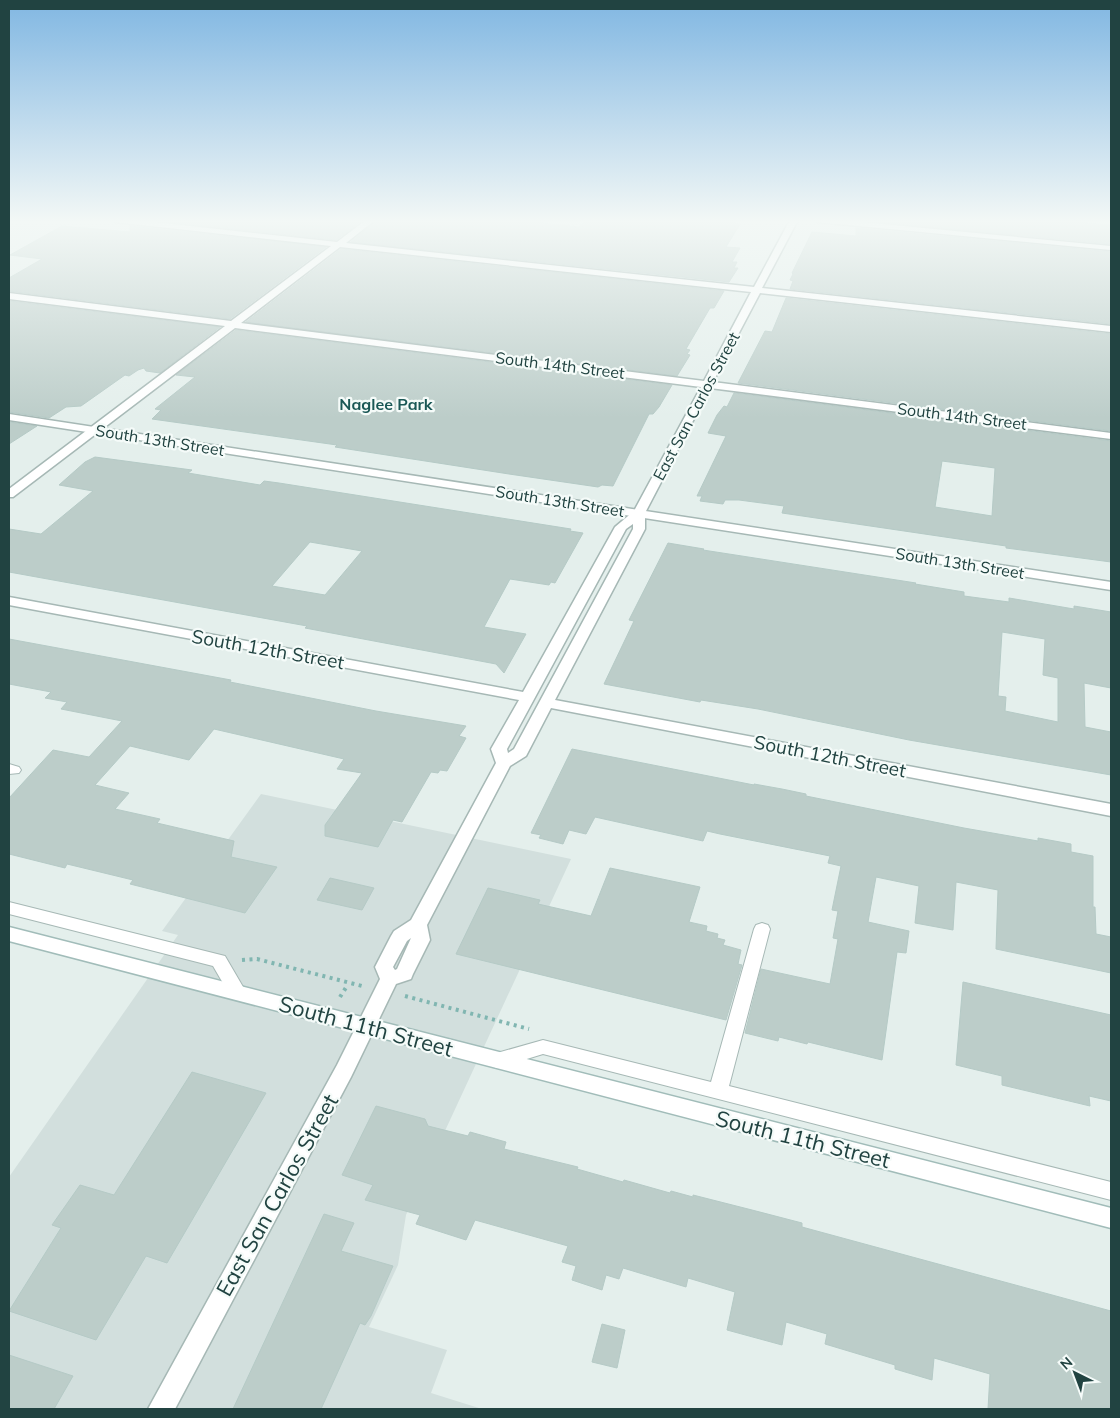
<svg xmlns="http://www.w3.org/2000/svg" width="1120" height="1418" font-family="Mulish,sans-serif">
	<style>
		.built { fill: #d2dfdd }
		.building { fill: #bccdc9; stroke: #b5cac6; fill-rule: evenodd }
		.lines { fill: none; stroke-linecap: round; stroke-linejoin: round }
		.service-casing { stroke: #a6b8b5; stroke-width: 2 }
		.minor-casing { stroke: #a6b8b5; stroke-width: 3 }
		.tertiary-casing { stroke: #a6b8b5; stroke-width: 3 }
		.secondary-casing { stroke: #a1bcb9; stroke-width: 3 }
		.path { stroke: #81b6b1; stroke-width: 4; stroke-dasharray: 3 4.5; stroke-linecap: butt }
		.service { fill: #fff; fill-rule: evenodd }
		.minor { fill: #fff; fill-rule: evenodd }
		.tertiary { fill: #fff; fill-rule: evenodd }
		.secondary { fill: #fff; fill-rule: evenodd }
		.labels { text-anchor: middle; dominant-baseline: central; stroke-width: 4.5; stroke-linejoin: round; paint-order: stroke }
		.far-street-label { font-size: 16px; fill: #214341; stroke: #f5fbf9 }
		.far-neighbourhood-label { font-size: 16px; font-weight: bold; fill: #1a5856; stroke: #f5fbf9 }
		.street-label { font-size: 19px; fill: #214341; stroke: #f5fbf9 }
		.near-street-label { font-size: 22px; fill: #214341; stroke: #f5fbf9 }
	</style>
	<rect width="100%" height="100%" fill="#e4efec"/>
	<polygon class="built" points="261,794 571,859 406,1215 398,1265 369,1327 447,1350 431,1393 482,1409 9,1409 9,1177 178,935 162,931"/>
	<g class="building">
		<polygon points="150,220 363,220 336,240"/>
		<polygon points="377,220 516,220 579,227 586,220 716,220 740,224 726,247 740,248 732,262 737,262 734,268 738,268 729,282 351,242"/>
		<polygon points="857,220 1051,220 1111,225 1111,244"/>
		<polygon points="62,226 130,232 130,226 326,247 230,319 9,291 9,278 42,259 10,255"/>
		<polygon points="856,228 1111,252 1111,324 790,289 793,281 790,280 793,274 792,273 812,232 856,236"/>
		<polygon points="341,249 724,291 714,308 710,308 686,349 690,350 687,354 690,355 677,376 246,322"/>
		<polygon points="786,298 1111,334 1111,431 738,383 765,331 772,332"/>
		<polygon points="9,301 220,327 160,373 146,371 144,368 138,370 129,376 125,375 81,406 66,407 49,418 9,412"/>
		<polygon points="236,330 672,385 659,407 653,414 649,414 613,486 602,485 598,487 509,474 335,447 337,445 152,419 161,410 155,409 195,377 176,375"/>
		<path d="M734 393 1111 441V562L1006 548V546L782 513 784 506 739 500H725L723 504 700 501 702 496H697L726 436 708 433 717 415 724 406 727 407ZM942 461 995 468 992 516 935 507Z"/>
		<polygon points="9,422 37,426 9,444"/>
		<path d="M95 457 192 470 188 473 260 485 264 481 279 483 571 529 570 531 583 533 555 583 551 582 549 585 510 579 484 627 526 634 504 673 496 664 305 628 307 626 9 572V529L41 534 93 491 59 485 85 462ZM310 542 362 551 325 595 272 586Z"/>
		<path d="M668 543 704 549 703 550 916 583 915 584 964 592V596L1009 602V598L1074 609V606L1111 612V688L1084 683 1085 727 1111 732V775L909 740 758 709 701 700 700 702 604 684 634 621 629 620ZM1002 632 1045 639 1043 675 1058 678V722L1005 711 1006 697 998 696Z"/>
		<polygon points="9,639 231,680 230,682 376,711 466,726 459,736 466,738 447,771 440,770 438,773 431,772 402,822 393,820 378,847 325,836 325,825 362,773 337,769 344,759 214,729 189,760 130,746 95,785 129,793 115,809 160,819 157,823 234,841 231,857 277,867 245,913 130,884 133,880 67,864 65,868 9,854 9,798 53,750 89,757 122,721 61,709 67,702 45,698 51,692 9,684"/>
		<polygon points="572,749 754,785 754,784 782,789 806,794 806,796 964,828 1038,841 1038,838 1071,844 1071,852 1093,856 1093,907 1095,907 1096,934 1111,937 1111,973 996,949 998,890 956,882 953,930 915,923 919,886 876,877 868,922 909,931 906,953 897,952 882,1060 808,1042 807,1044 779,1037 778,1041 745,1033 761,969 830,984 838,939 833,938 838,911 832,910 841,866 828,863 830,856 720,834 707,831 703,841 595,817 586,834 569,830 563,844 539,838 541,835 531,833"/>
		<polygon points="610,868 700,887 689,922 707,926 706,931 718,934 717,938 725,940 723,945 741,950 738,964 742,965 726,1020 456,954 488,888 540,900 538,904 591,916"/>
		<polygon points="330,878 374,888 362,910 317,900"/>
		<polygon points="963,982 1111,1015 1111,1101 1089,1096 1090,1106 1002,1085 1002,1076 956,1065"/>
		<polygon points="192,1072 266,1093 167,1263 146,1256 96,1340 9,1311 61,1228 52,1225 80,1185 114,1195"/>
		<polygon points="376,1106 425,1119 428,1126 468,1136 470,1132 506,1142 504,1149 578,1167 577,1169 623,1182 624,1180 670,1193 671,1191 693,1197 693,1195 752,1210 802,1223 802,1227 1111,1311 1111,1409 988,1409 990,1374 934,1358 932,1380 895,1369 895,1365 825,1344 827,1334 786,1322 782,1345 727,1330 735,1292 688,1278 686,1287 623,1268 619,1279 606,1275 602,1290 572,1280 576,1266 562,1262 568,1246 475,1220 466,1240 416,1224 420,1215 365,1200 373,1185 342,1175"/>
		<polygon points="324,1214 354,1223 341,1251 393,1266 371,1316 365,1325 360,1323 321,1409 233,1409"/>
		<polygon points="602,1324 625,1330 617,1368 592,1362"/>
		<polygon points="9,1355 73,1376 54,1409 9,1409"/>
	</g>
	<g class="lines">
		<defs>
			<g id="service">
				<polygon points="9,764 19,767 21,770 19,773 9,774"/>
				<polygon points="9,902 225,956 246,992 243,997 237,999 231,997 213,966 9,914"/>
				<polygon points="762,923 768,925 770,929 729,1086 1111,1182 1111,1200 543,1054 497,1068 490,1065 488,1060 490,1055 543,1040 711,1082 754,929 756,925"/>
			</g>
			<g id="minor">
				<path d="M111 220H135L337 242 366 220H375L346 243 754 287 790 220H798L762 288 1111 326V332L760 293 713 382 1111 433V439L710 388 645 513V529L555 700 1111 804V816L551 708 526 756 510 766 427 925 430 940 413 974 411 979 396 984 351 1077 175 1409H148L337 1065 380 979 375 967 391 936 394 931 411 920 496 763 491 749 519 700 9 605V597L523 692 615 527 634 511 701 387 235 328 13 497H9V489L225 326 9 299V293L231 321 331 246 115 222ZM340 247 751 292 704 381 241 323ZM633 524V529L514 749 508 753 507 749 626 529ZM411 938 397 969 395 970 393 967 407 941Z"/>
				<polygon points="813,220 840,220 1111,246 1111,250 817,222"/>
			</g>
			<polygon id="tertiary" points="9,414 1111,582 1111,590 9,420"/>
			<polygon id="secondary" points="9,927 1111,1208 1111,1228 9,941"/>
		</defs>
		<use href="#service" class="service-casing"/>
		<use href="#minor" class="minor-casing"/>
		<use href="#tertiary" class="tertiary-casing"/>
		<use href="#secondary" class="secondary-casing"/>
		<g class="path">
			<polyline points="242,960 257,959 362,986"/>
			<polyline points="405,996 529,1029"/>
			<polyline points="340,997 347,986"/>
		</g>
		<use href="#service" class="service"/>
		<use href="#minor" class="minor"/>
		<use href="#tertiary" class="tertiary"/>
		<use href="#secondary" class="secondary"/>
	</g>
	<linearGradient id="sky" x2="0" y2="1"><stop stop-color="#81b7e2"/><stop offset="0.53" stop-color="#f3f8f6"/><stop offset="1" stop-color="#f3f8f6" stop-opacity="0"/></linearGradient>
	<rect width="1120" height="418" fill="url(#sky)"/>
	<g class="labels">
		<g class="far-street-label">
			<text transform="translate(560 365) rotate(7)">South 14th Street</text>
			<text transform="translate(696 406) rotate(-62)">East San Carlos Street</text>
			<text transform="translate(962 416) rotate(7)">South 14th Street</text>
			<text transform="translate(160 440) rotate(9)">South 13th Street</text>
			<text transform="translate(560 501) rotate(9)">South 13th Street</text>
			<text transform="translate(960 563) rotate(9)">South 13th Street</text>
		</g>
		<g class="far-neighbourhood-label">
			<text x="386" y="404">Naglee Park</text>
		</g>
		<g class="street-label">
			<text transform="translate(268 649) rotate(10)">South 12th Street</text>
			<text transform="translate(830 756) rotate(11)">South 12th Street</text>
		</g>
		<g class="near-street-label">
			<text transform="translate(366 1026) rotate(15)">South 11th Street</text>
			<text transform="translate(803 1139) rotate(14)">South 11th Street</text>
			<text transform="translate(277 1195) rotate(-61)">East San Carlos Street</text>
		</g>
	</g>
	<rect width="1120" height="1418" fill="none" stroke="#214341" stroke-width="20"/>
	<g transform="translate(1075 1373) rotate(318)" stroke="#f5fbf9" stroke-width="4" paint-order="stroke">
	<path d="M0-4L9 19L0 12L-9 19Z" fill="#214341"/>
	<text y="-8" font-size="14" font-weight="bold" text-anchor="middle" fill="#214341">N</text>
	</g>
</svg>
